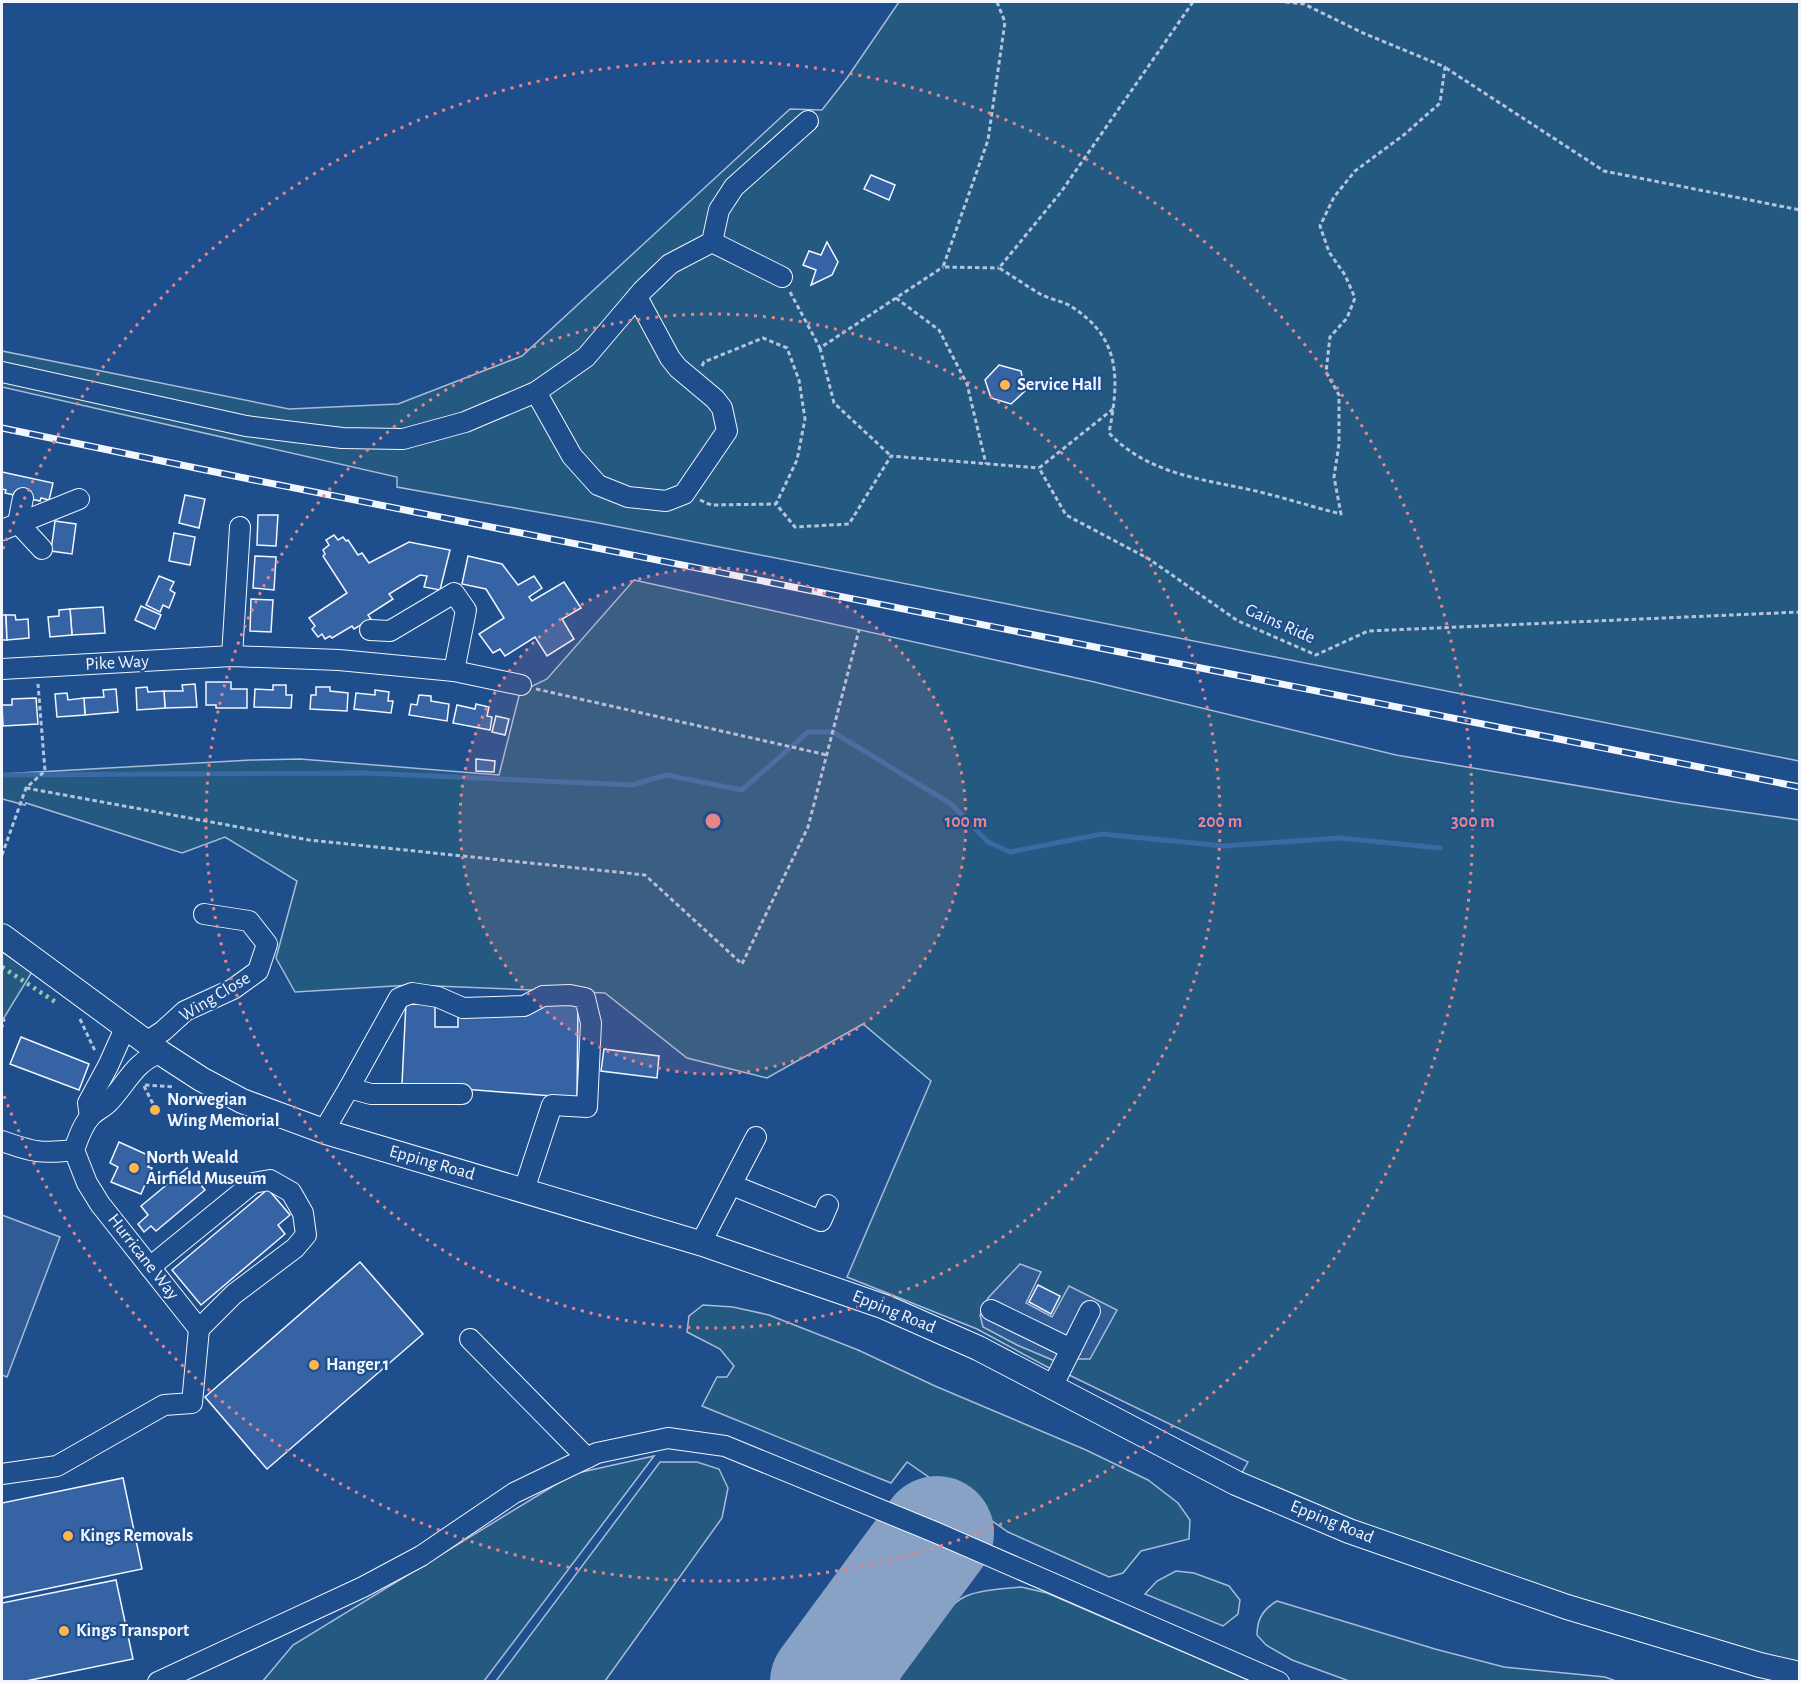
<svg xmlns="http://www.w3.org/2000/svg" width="1801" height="1683" font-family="'Alegreya Sans',sans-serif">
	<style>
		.green { fill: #245a82; stroke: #a8bbd7; stroke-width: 1.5 }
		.parking { fill: #305b95; stroke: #a8bbd7; stroke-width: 1.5 }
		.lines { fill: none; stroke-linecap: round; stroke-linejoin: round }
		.stream { stroke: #3b69a3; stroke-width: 5 }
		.runway { stroke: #88a2c6; stroke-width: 114 }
		.building { fill: #3563a3; stroke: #f2f6ff; stroke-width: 1.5 }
		.minor-casing { stroke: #f2f6ff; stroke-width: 22 }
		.major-casing { stroke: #f2f6ff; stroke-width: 26 }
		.path { stroke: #b3c4dc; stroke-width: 3; stroke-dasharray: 4.5 3; stroke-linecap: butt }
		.minor { stroke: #1f4e8c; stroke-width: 20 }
		.major { stroke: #1f4e8c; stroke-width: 24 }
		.rail-casing { stroke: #f2f6ff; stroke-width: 7 }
		.rail { stroke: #1f4e8c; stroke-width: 4.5; stroke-dasharray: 14; stroke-linecap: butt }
		.hedge { stroke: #97c8a6; stroke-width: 4.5; stroke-dasharray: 3 4.5; stroke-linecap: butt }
		.ring { fill: none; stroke: #e38589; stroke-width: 3; stroke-dasharray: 3 6 }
		.poi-dot { fill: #ffb74d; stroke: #1f4e8c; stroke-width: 2 }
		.labels { text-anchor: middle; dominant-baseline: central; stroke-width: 4.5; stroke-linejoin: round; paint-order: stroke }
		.poi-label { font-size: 18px; font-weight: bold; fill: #f2f6ff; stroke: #1f4e8c; text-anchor: start }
		.street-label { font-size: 18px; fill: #f2f6ff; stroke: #1f4e8c }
		.centre { fill: #e38589; stroke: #1f4e8c; stroke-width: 3 }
		.ring-label { font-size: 18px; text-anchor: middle; font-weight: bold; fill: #e38589; stroke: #1f4e8c; stroke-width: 4.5; stroke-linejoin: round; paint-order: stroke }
	</style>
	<rect width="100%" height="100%" fill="#1f4e8c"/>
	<g class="green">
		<polygon points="899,2 1799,2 1799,761 599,523 397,487 397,477 2,387 2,351 289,409 398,404 522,356 790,109 822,110 847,78"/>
		<polygon points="634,580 1090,681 1396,755 1680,803 1799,820 1799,1681 1236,1483 1248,1462 1069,1375 1069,1367 1051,1369 977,1329 847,1277 931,1081 863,1024 767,1078 687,1058 605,993 411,985 295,992 276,958 297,881 225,837 182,853 26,803 25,805 2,799 2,774 251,760 300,759 499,775 520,692 547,679"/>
		<polygon points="2,952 32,972 2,1021"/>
		<polygon points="703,1305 733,1307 769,1315 858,1350 935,1386 1086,1450 1148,1480 1178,1503 1190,1520 1189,1539 1141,1551 1123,1573 1109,1577 1008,1532 907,1462 891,1483 702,1406 717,1377 727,1377 734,1366 720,1349 687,1332 689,1316"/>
		<polygon points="654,1456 484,1681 262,1682 293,1645 573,1474"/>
		<polygon points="660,1462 697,1462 719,1469 728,1488 722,1518 605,1681 496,1681"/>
		<polygon points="1176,1571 1194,1573 1229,1586 1240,1600 1238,1614 1223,1626 1145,1594 1157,1581"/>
		<path d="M1021 1587 1047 1593 1251 1681H900L898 1676C914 1654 944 1603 969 1595 985 1589 1004 1589 1021 1587Z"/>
		<path d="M1277 1601 1435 1649 1504 1667 1605 1677 1616 1681H1349L1292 1660 1266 1645 1257 1635C1257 1619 1263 1609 1277 1601Z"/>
	</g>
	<g class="parking">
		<polygon points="2,1215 60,1237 7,1377 2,1375"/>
		<polygon points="1020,1264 1041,1272 1026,1303 1052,1317 1069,1286 1117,1310 1090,1359 1075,1359 1069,1367 1017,1345 983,1327 980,1315 988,1298"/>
	</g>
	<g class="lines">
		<polyline class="stream" points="2,775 366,773 632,785 666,775 742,790 808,732 833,732 951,804 988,842 1010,852 1102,834 1224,846 1340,838 1440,848"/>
		<polyline class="runway" points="827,1682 937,1533"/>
	</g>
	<g class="building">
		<polygon points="871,175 895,185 889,200 864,189"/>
		<polygon points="827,242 838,262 832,275 811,285 816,270 803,265 809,251 821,255"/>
		<polygon points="999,365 1021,371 1025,391 1011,404 991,398 985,380"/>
		<polygon points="2,472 53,483 49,500 41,498 40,501 5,493 6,490 2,489"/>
		<polygon points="185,495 205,499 199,528 179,523"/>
		<polygon points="258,515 278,515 276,546 257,545"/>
		<polygon points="55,521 76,524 72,554 51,551"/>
		<polygon points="174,533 195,537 190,565 169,561"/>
		<polygon points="334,535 338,540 343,537 346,541 348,540 358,555 362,553 369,563 409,542 450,550 440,590 424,587 427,576 420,575 389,594 393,599 368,615 371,619 354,629 352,626 332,638 330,636 325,639 322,634 318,637 312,629 315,626 309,618 347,593 323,556 325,554 323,550 329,545 326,540"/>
		<polygon points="255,556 276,557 274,590 253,588"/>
		<polygon points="468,556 502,564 518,585 534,576 542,588 529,597 532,601 564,582 581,608 562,619 574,639 547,656 535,637 505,656 500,649 493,653 479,634 504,618 486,589 462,584"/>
		<polygon points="159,576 174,582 170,590 175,593 169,608 163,605 160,612 146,605"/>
		<polygon points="251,599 273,600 271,632 250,631"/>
		<polygon points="141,606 161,615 155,629 135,620"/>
		<polygon points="103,607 105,633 72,635 70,609"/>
		<polygon points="70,609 72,635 50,637 48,617 59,616 59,610"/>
		<polygon points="2,615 6,615 7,640 2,640"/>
		<polygon points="6,615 15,615 16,620 28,619 29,638 7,640"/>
		<polygon points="206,682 231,682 231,689 247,689 247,708 216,708 216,705 206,705"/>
		<polygon points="195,684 197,707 165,708 164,691 183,691 182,685"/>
		<polygon points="273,685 286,685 286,695 292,695 291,708 254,707 255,689 273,690"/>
		<polygon points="147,687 148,692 164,691 165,708 137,710 136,688"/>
		<polygon points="316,687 330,687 330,691 348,693 347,711 310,709 311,695 316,695"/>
		<polygon points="116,689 118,712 85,715 84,698 104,697 103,690"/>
		<polygon points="375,690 389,692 388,701 393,701 391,713 354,709 356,693 375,695"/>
		<polygon points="67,693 68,700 84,698 85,715 57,717 55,694"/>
		<polygon points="419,695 431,696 431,701 449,704 447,721 409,715 411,704 417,705"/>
		<polygon points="36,698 38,724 3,726 2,705 12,705 12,699"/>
		<polygon points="476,704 489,707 487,716 492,717 490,730 453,723 457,705 475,709"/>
		<polygon points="496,716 509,719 505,735 492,732"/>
		<polygon points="476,759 495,761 494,772 476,771"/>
		<polygon points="435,1000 435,1027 458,1027 458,1012 578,1001 577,1098 402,1084 406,1002"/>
		<polygon points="21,1037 89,1064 79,1090 10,1064"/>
		<polygon points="604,1049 659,1056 657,1078 601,1071"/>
		<polygon points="119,1142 152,1157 148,1167 152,1168 141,1194 111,1182 118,1167 110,1163"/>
		<polygon points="187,1168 205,1190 156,1231 151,1226 144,1232 138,1224 148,1215 141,1206"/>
		<polygon points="268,1189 290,1215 278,1225 285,1234 201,1305 172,1270"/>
		<polygon points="360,1262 423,1334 267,1469 205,1397"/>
		<polygon points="1038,1285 1060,1296 1051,1314 1029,1302"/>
		<polygon points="123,1478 142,1569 2,1598 2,1503"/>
		<polygon points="116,1580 133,1659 21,1682 2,1682 2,1603"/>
	</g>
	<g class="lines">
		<defs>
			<g id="minor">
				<polyline points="712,242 782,277"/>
				<polyline points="2,372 246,426 342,438 403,439 465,422 536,392 586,357 642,291 670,264 712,242 719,210 734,187 808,121"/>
				<polyline points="536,392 572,456 598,485 628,497 666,501 684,494 727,431 722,408 715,399 678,368 670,358 637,297"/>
				<polyline points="18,523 42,549"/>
				<polyline points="18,523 23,498"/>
				<polyline points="2,530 79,499"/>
				<polyline points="370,630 390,631 454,593 466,610 454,671"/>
				<polyline points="232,656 240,527"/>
				<polyline points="2,669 232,656 339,660 454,671 521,685"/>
				<polyline points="148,1041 163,1031 185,1011 233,989 258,971 267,944 249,921 204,914"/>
				<polyline points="349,1088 371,1094 462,1094"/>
				<polyline points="90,1117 88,1103 108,1066 126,1026"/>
				<polyline points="326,1132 329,1122 349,1088 399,998 412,993 438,997 463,1008 524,1006 543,996 570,995 585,998 591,1023 587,1107 552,1105 524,1190"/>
				<path d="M2 1141C33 1152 41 1154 74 1150"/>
				<polyline points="732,1185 821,1221 828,1205"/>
				<polyline points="703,1244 705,1235 756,1137"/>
				<polyline points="150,1267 253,1183 270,1180 291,1192 303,1213 306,1235 295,1248 234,1294 199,1329"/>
				<polyline points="991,1310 1071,1349"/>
				<polyline points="470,1339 587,1458"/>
				<polyline points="1052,1387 1090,1311"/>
				<path d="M2 1474 57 1466 164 1405 192 1403 199 1329 100 1204 87 1183 74 1150C78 1139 82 1126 90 1117 95 1111 103 1108 108 1103 126 1085 135 1060 161 1053"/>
				<polyline points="158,1682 363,1587 421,1556 514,1493 597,1453 668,1438 725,1446 937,1533 1279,1682"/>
			</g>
			<polyline id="major" points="2,936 161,1053 201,1079 242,1101 326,1132 703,1244 885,1307 978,1348 1236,1483 1349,1531 1567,1607 1760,1665 1800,1674"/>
		</defs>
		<use href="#minor" class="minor-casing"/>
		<use href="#major" class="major-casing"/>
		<g class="path">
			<polyline points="997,2 1005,22 988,140 943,267 999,268"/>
			<path d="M1193 2 1061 192 999 268C1014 277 1028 287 1042 295 1052 300 1063 301 1072 307 1122 339 1119 381 1109 433 1149 475 1203 479 1256 491 1285 498 1313 507 1341 514L1334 477 1339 444V395L1326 372 1330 337 1347 318 1355 298 1345 275 1329 252 1320 226 1334 197 1355 171 1405 134 1440 103 1445 67 1363 33 1304 4 1285 2"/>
			<polyline points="1446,68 1604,171 1800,210"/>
			<polyline points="790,292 820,348 943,267"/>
			<polyline points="896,298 939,330 967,384 986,464"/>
			<polyline points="820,348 834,403 891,456"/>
			<polyline points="702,366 704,362 763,338 787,348 799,380 805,419 797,460 776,504 795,527 849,524 891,456 1039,468"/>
			<polyline points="1113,409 1039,468 1066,515 1149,559 1238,621 1316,655 1368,631 1800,612"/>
			<polyline points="700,500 711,505 776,504"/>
			<polyline points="536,689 827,755"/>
			<polyline points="26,788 309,840 645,875 742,964 808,827 859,630"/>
			<polyline points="2,855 26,788 45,771 38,684"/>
			<polyline points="2,1018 4,1020 2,1027"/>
			<polyline points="80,1019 95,1051"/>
			<polyline points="145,1085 174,1087"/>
			<polyline points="144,1086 154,1106"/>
		</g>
		<use href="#minor" class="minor"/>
		<use href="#major" class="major"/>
		<defs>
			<polyline id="rail" points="2,428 254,480 1800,787"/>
		</defs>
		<use href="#rail" class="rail-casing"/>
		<use href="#rail" class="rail"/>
		<polyline class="hedge" points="2,967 57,1003"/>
	</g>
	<circle cx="713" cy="821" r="253" fill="#e38589" fill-opacity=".12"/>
	<g class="ring">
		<circle cx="713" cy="821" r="253"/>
		<circle cx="713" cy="821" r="507"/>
		<path d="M3 549A760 760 0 1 1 3 1093"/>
	</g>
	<g class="poi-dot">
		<circle cx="1005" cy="385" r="6"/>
		<circle cx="155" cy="1110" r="6"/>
		<circle cx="134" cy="1168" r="6"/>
		<circle cx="314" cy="1365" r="6"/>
		<circle cx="68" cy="1536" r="6"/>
		<circle cx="64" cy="1631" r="6"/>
	</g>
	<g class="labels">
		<g class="poi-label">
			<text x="1017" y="385">Service Hall</text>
			<text x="167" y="1100">Norwegian<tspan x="167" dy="21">Wing Memorial</tspan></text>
			<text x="146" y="1158">North Weald<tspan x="146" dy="21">Airfield Museum</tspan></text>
			<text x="326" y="1365">Hanger 1</text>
			<text x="80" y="1536">Kings Removals</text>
			<text x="76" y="1631">Kings Transport</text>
		</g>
		<g class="street-label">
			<text transform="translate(1280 624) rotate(24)">Gains Ride</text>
			<text transform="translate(117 663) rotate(-3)">Pike Way</text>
			<text transform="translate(215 997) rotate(-31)">Wing Close</text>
			<text transform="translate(432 1163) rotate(16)">Epping Road</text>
			<text transform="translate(143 1257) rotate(52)">Hurricane Way</text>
			<text transform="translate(894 1312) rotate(22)">Epping Road</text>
			<text transform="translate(1332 1522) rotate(22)">Epping Road</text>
		</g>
	</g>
	<circle cx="713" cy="821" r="9" class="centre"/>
	<g class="ring-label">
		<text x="966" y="827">100 m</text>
		<text x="1220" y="827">200 m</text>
		<text x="1473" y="827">300 m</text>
	</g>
	<rect width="1801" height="1683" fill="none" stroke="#f2f6ff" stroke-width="6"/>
</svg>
